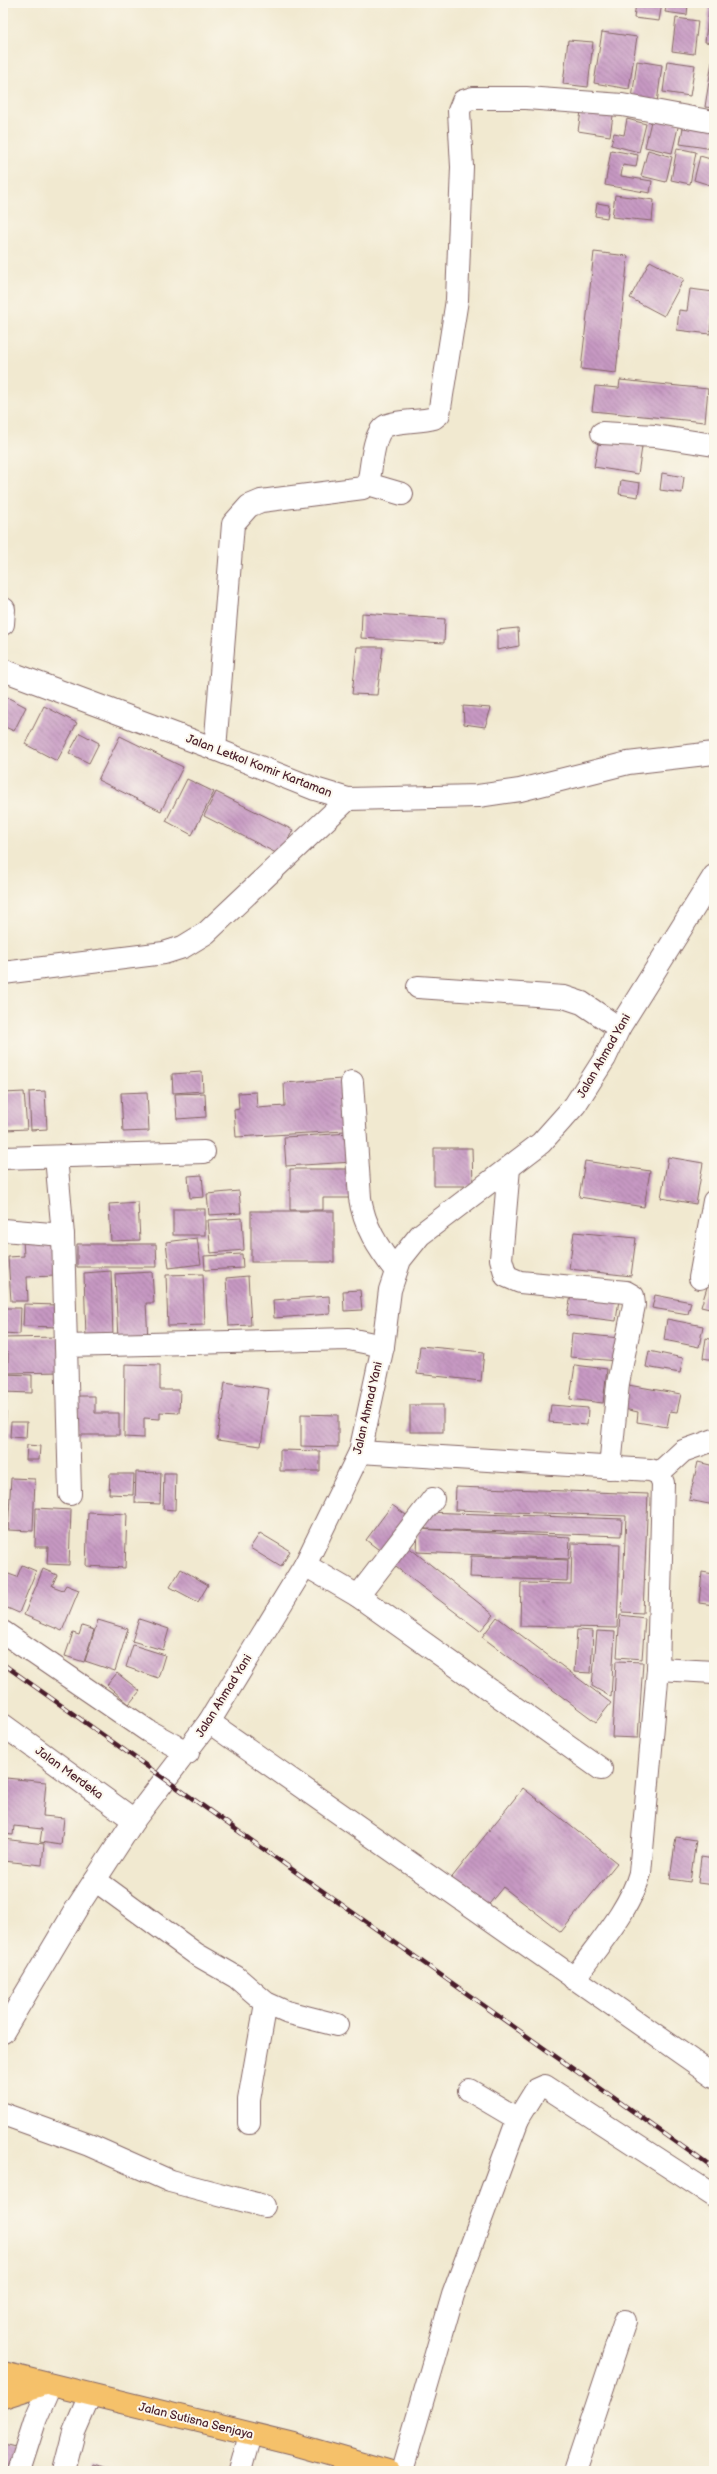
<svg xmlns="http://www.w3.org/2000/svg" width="717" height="2474" font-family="'Balsamiq Sans',sans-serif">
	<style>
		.building { fill: url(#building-back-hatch) }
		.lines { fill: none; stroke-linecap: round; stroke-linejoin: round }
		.minor-casing { stroke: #846665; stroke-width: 24 }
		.major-casing { stroke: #846665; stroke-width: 24 }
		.minor { stroke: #fff; stroke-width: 22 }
		.major { stroke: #f5c16b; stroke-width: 22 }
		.rail-casing { stroke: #4a1f2b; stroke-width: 4.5 }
		.rail { stroke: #fbf7ec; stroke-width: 3; stroke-dasharray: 9; stroke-linecap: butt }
		.labels { text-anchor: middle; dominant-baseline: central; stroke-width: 4; stroke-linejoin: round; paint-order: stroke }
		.street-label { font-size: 12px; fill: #4a1f2b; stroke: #fbf7ec }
	</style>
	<defs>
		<pattern id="building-back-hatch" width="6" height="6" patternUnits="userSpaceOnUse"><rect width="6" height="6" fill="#c698c2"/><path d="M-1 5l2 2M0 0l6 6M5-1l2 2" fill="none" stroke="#a37b9e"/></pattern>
	</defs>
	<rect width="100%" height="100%" fill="#fbf7ec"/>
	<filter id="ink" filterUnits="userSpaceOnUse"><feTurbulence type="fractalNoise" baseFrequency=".025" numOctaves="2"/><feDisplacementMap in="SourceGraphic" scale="8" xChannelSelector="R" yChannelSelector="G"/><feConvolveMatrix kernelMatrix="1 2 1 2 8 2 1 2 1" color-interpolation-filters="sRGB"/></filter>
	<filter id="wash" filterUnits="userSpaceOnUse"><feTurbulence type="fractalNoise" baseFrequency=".012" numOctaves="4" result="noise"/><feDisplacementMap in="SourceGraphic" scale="16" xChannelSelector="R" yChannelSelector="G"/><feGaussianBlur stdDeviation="0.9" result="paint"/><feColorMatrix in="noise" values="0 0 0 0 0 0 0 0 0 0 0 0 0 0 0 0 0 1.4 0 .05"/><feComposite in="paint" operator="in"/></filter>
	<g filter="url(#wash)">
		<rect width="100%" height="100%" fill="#f1e9d0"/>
		<g id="blocks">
			<g class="building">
				<polygon points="636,3 662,3 659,21 634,18"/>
				<polygon points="667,3 688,3 687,15 665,12"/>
				<polygon points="710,3 714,3 714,43 705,42"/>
				<polygon points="676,18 698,21 694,54 672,51"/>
				<polygon points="602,32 637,37 629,89 594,83"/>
				<polygon points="568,40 593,42 588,87 563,84"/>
				<polygon points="637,61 662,65 657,103 632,99"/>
				<polygon points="667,61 695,65 690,96 663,92"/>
				<polygon points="712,62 714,62 714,108 705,107"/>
				<polygon points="582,105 614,109 610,136 578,131"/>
				<polygon points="652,117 679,123 672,153 645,147"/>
				<polygon points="627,119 646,124 639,152 611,145 614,133 624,135"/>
				<polygon points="684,122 714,127 713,149 680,144"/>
				<polygon points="677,148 696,152 690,184 671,180"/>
				<polygon points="611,150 638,155 636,167 623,165 621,176 652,181 650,193 605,185"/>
				<polygon points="648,150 672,157 666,182 641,176"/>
				<polygon points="700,156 714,160 710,185 694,180"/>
				<polygon points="615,195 654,200 652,221 612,217"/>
				<polygon points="597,203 609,205 607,218 595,216"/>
				<polygon points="594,252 628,256 616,373 581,369"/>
				<polygon points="650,261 684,279 664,316 630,298"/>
				<polygon points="690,289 714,292 710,334 677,330 679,310 687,311"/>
				<polygon points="620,380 708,389 705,422 592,411 595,386 619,388"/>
				<polygon points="599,440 642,447 638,474 594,467"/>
				<polygon points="662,473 684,477 682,493 660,490"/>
				<polygon points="621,480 640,483 638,497 619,494"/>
				<polygon points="362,613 445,619 444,643 361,638"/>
				<polygon points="518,628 519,646 497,650 497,630"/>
				<polygon points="357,647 383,647 377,695 352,694"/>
				<polygon points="3,695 26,707 14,731 3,726"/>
				<polygon points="44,706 77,723 57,761 25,744"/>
				<polygon points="463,706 491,708 485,727 464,724"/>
				<polygon points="80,733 99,743 89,763 69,753"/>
				<polygon points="120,736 183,767 161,811 98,780"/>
				<polygon points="187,779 214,792 192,835 166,821"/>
				<polygon points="216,792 293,830 280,855 204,816"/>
				<polygon points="202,1072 203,1091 173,1093 172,1074"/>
				<polygon points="342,1079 345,1131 236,1137 234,1110 239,1109 238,1093 256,1092 257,1108 285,1106 284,1083"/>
				<polygon points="45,1091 47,1129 31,1130 29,1092"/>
				<polygon points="24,1092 27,1129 6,1130 4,1093"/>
				<polygon points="147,1092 149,1131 123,1132 121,1093"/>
				<polygon points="205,1093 206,1117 177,1119 175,1094"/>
				<polygon points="351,1133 353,1162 286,1166 284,1137"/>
				<polygon points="434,1148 472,1148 473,1186 434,1186"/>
				<polygon points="668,1157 703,1163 696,1204 661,1198"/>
				<polygon points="585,1161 650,1171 644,1207 579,1197"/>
				<polygon points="290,1169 353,1169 353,1198 323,1198 323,1210 290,1210"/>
				<polygon points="202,1175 204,1197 190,1198 188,1176"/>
				<polygon points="239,1191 241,1213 209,1215 207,1194"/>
				<polygon points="138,1202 140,1240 111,1241 109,1204"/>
				<rect x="173" y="1209" width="32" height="26"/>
				<rect x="251" y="1211" width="83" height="51"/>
				<polygon points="242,1218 244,1250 211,1253 208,1220"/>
				<polygon points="574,1232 636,1238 631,1276 569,1269"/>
				<polygon points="54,1238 56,1276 27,1277 28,1301 11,1301 8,1257 24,1256 23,1240"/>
				<polygon points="197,1238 201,1264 169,1268 166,1242"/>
				<polygon points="77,1244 156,1244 157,1267 77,1267"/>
				<polygon points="242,1254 243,1268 205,1270 204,1256"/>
				<polygon points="3,1259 5,1260 4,1280 3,1280"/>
				<polygon points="111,1271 113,1337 86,1338 84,1273"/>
				<polygon points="152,1272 154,1303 146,1303 148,1339 118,1340 115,1274"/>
				<polygon points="203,1274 205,1325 168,1326 166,1275"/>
				<polygon points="711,1274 714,1275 714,1310 701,1307"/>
				<polygon points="248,1276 251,1325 229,1326 226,1278"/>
				<polygon points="360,1290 362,1310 344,1311 343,1291"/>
				<polygon points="572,1291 620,1292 616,1321 567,1315"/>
				<polygon points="655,1295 691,1302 688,1314 652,1308"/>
				<polygon points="329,1296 330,1314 274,1318 273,1300"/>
				<polygon points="24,1304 58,1305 57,1327 23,1326"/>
				<polygon points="3,1308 21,1308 20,1334 3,1333"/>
				<polygon points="667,1319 703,1326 699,1347 664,1340"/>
				<polygon points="572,1333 619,1338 617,1361 570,1357"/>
				<polygon points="60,1337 61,1372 8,1373 8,1353 3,1353 3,1338"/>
				<polygon points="706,1338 714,1340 714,1360 703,1358"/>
				<polygon points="420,1346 484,1352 481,1381 417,1374"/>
				<polygon points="649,1351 683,1358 680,1373 646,1367"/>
				<polygon points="125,1364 160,1365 160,1390 180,1390 179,1413 160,1412 160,1419 144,1418 144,1438 124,1437"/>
				<polygon points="575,1365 607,1369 603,1403 570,1399"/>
				<polygon points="3,1374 32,1375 32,1393 3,1392"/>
				<polygon points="225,1382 269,1389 261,1446 217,1440"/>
				<polygon points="628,1385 681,1394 677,1412 670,1411 667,1427 637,1422 638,1412 624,1409"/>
				<polygon points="3,1393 7,1393 5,1435 3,1435"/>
				<polygon points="78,1396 95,1396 95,1413 119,1413 119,1435 78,1435"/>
				<rect x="410" y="1405" width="33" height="27"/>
				<polygon points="551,1405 588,1408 587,1425 549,1422"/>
				<polygon points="301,1414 338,1415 338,1447 301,1446"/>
				<polygon points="11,1422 27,1422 26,1438 10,1437"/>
				<polygon points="27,1445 40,1446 39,1460 26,1460"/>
				<polygon points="280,1450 320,1451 320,1471 280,1471"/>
				<polygon points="698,1462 714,1466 714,1505 689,1500"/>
				<polygon points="136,1472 161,1473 160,1504 135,1503"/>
				<polygon points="164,1473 176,1473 175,1510 163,1509"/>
				<polygon points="110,1474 134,1474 133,1495 109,1494"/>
				<polygon points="11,1478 35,1479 33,1531 8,1530"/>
				<polygon points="456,1487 648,1494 643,1613 622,1612 626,1516 455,1510"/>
				<polygon points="392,1505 409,1517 387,1556 366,1540"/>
				<polygon points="36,1508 71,1510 69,1565 47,1564 48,1547 35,1547"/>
				<polygon points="88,1512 127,1514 125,1568 86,1566"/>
				<polygon points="425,1512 622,1519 621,1536 425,1529"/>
				<polygon points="418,1529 570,1537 569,1559 417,1552"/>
				<polygon points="260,1533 290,1551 281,1567 250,1548"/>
				<polygon points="402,1542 494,1615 480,1631 388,1561"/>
				<polygon points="572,1543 620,1544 617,1628 520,1626 521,1583 571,1584"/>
				<polygon points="471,1556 568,1560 567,1581 470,1577"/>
				<polygon points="22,1565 36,1571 19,1613 3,1606 3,1572 17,1577"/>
				<polygon points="43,1569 57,1575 52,1586 63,1590 66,1585 79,1590 62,1631 24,1615"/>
				<polygon points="181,1569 208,1585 198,1602 170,1587"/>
				<polygon points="702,1572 714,1574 714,1605 699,1603"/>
				<polygon points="620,1615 645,1618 642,1659 617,1657"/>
				<polygon points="497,1617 611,1703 596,1722 482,1637"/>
				<polygon points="139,1619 169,1629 163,1650 132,1641"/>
				<polygon points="98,1620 128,1629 115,1671 85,1661"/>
				<polygon points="82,1626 94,1630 84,1662 65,1656 73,1633 79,1635"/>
				<polygon points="577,1630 593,1631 591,1673 574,1672"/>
				<polygon points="597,1631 615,1632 611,1697 592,1686"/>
				<polygon points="133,1645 165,1655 158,1678 126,1667"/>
				<polygon points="616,1661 643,1662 638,1738 612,1737"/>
				<polygon points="117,1673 140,1691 129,1704 107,1685"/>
				<polygon points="6,1778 46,1782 43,1816 64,1818 61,1845 40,1842 42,1829 14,1826 13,1835 3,1834"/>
				<polygon points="523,1788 617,1863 561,1932 503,1887 485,1909 449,1881"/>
				<polygon points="676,1837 696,1840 690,1882 670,1879"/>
				<polygon points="3,1839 44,1844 42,1865 3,1861"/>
				<polygon points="701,1857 714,1859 714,1885 698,1883"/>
				<polygon points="3,2444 15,2447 9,2471 3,2471"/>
				<polygon points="93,2464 118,2471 91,2471"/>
			</g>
		</g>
	</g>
	<g filter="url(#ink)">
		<use href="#blocks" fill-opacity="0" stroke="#846665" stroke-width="1"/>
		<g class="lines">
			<defs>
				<g id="minor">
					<polyline points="602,433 655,436 714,445"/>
					<polyline points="368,484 402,494"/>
					<polyline points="3,624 4,609"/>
					<polyline points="3,670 215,749 315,789 348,799 478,796 520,790 628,763 714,753"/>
					<path d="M215 749 233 524 249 506 261 501 363 488 368 484C372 469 372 430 388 425 403 420 420 422 434 418L439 414 457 300 462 167 459 111 463 101 473 98H526L622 105 714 122"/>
					<polyline points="3,973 164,953 183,947 206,933 348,799"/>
					<polyline points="418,987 564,997 582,1003 619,1028"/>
					<path d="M352 1082 360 1198C364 1226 378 1248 396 1271"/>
					<polyline points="56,1157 63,1235 66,1346 349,1339 383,1346"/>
					<polyline points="3,1158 204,1152"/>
					<polyline points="509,1168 501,1259 506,1276 520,1282 626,1292 633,1296 634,1305 618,1383 610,1468"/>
					<polyline points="3,1230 63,1235"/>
					<polyline points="700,1278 714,1201"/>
					<polyline points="66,1346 70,1494"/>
					<polyline points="360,1452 650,1470 659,1473 683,1451 714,1440"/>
					<polyline points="305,1565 358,1596 601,1769"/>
					<polyline points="358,1596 433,1499"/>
					<polyline points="3,1632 148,1731 188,1753"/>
					<polyline points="658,1669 714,1672"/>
					<polyline points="209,1722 714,2076"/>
					<polyline points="3,1725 134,1820"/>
					<polyline points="95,1880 196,1954 236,1977 266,2003 286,2012 337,2025"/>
					<path d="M574 1979C596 1947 630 1910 640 1873L658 1669 663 1483 659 1473"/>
					<polyline points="3,2032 78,1906 134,1820 209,1722 305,1565 360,1452 383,1346 390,1290 400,1260 420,1235 541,1143 575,1105 605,1058 619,1028 714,876"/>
					<polyline points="3,2114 89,2145 170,2181 264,2206"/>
					<polyline points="518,2119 536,2090 545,2086 714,2196"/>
					<polyline points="249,2123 249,2100 266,2003"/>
					<polyline points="19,2471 36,2418 50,2386"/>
					<polyline points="64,2471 74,2432 90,2395"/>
					<polyline points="240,2471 250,2435"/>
					<polyline points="402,2471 453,2295 518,2119 469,2090"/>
					<polyline points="575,2471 625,2321"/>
				</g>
				<g id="major">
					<polyline points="3,2373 293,2444 388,2471"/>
					<polyline points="3,2397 44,2384"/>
				</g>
			</defs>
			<use href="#minor" class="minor-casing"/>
			<use href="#major" class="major-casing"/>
			<use href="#minor" class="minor"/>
			<use href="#major" class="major"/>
			<defs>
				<polyline id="rail" points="3,1664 714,2169"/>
			</defs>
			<use href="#rail" class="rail-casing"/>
			<use href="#rail" class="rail"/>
		</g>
	</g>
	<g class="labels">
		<g class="street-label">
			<text transform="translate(259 766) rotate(21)">Jalan Letkol Komir Kartaman</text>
			<text transform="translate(604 1056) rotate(-60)">Jalan Ahmad Yani</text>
			<text transform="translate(368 1408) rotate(-77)">Jalan Ahmad Yani</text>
			<text transform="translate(224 1696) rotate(-58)">Jalan Ahmad Yani</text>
			<text transform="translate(69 1773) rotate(36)">Jalan Merdeka</text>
			<text transform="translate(196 2421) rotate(14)">Jalan Sutisna Senjaya</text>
		</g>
	</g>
	<rect width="717" height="2474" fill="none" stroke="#fbf7ec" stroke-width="16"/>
</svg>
